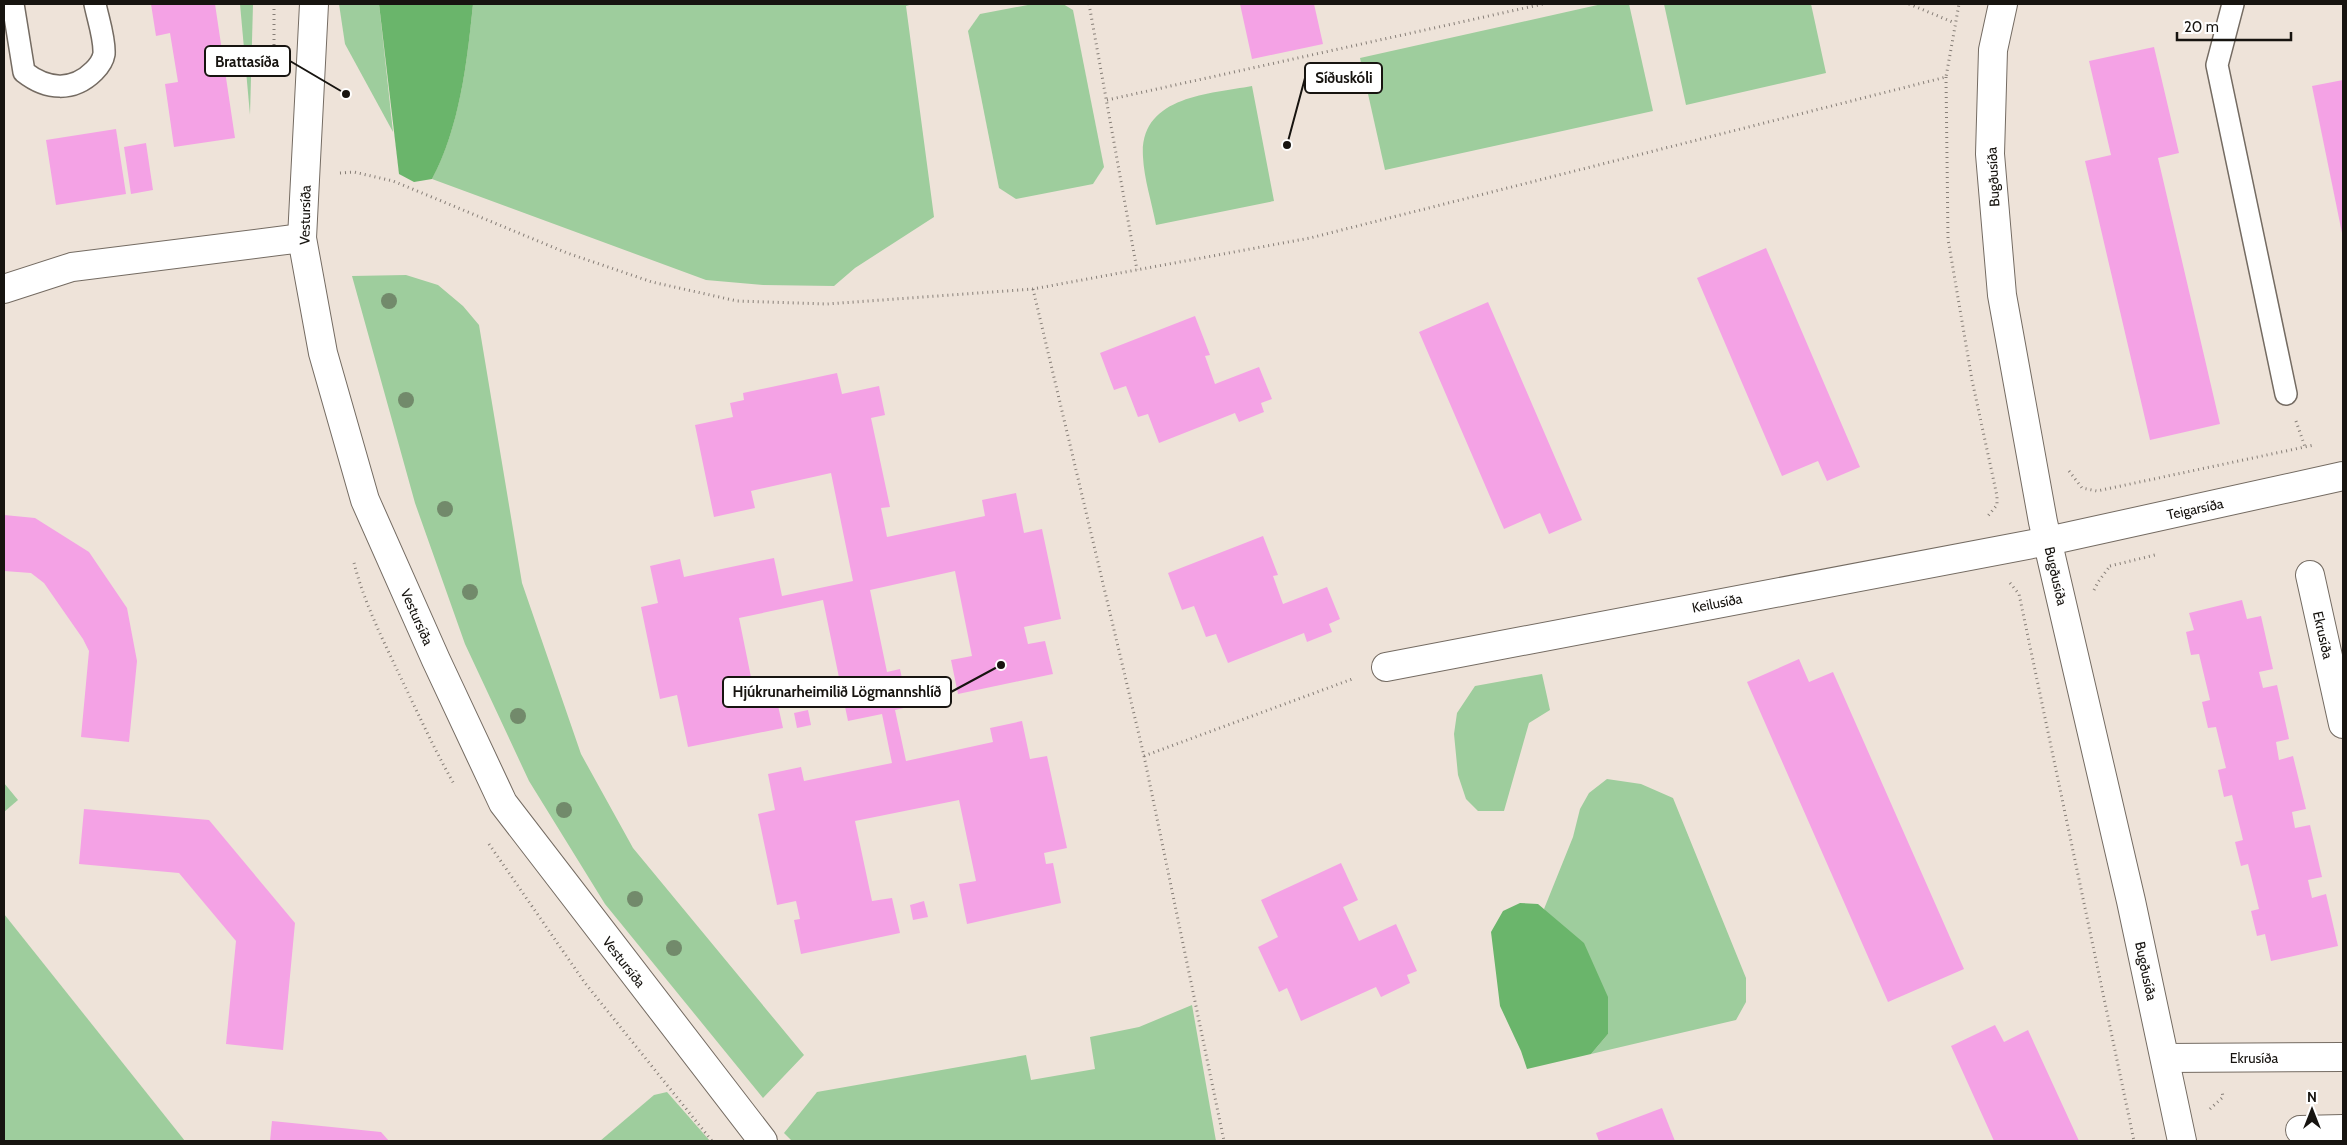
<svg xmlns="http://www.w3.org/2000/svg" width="2347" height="1145" font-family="Cabin,sans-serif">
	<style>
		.green { fill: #9ecd9d }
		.forest { fill: #6ab56b }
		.building { fill: #f4a2e5 }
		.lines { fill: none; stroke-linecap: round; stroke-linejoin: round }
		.service-casing { stroke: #746b62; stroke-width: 24 }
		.minor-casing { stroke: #746b62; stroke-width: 30 }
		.tertiary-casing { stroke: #746b62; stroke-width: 30 }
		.path { stroke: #867e77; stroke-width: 3; stroke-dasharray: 1 4; stroke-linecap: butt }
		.service { stroke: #fff; stroke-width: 21 }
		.minor { stroke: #fff; stroke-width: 28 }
		.tertiary { stroke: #fff; stroke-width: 28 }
		.tree { fill: #728a6b }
		.labels { text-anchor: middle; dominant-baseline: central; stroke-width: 4; stroke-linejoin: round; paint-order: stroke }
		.street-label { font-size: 14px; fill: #171410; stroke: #fff }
		.leader { fill: none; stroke: #171410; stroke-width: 2 }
		.callout-dot { fill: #171410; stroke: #fff; stroke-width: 2 }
		.callout { fill: #fff; stroke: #171410; stroke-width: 2 }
		.callout-label { font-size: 15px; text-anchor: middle; font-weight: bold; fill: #171410 }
	</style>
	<rect width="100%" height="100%" fill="#eee3d9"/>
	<g class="green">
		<polygon points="240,4 253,4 250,115"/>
		<polygon points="339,4 379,4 393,132 345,44"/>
		<path d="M473 4H913L906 6 934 217 855 268 834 286 763 285 706 280 432 179C460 126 467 62 473 4Z"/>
		<polygon points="1033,4 1063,4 1073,10 1104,167 1093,184 1016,199 999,188 968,31 980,14"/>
		<polygon points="1602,4 1629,4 1653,111 1385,170 1360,58"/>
		<polygon points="1664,4 1811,4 1826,73 1686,105"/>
		<path d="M1252 86 1274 201 1156 225C1152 203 1144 179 1143 157 1139 96 1209 94 1252 86Z"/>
		<polygon points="406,275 438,285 463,306 479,325 522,583 581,754 633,848 804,1055 763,1098 605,904 529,781 465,644 415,503 352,276"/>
		<polygon points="1542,674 1550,710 1529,723 1504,811 1478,811 1466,799 1458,775 1454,734 1457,713 1475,686"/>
		<polygon points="1607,779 1641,784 1673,798 1746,978 1746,1002 1736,1020 1591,1054 1608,1034 1544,909 1573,837 1580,809 1589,793"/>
		<polygon points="4,783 18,800 4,812"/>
		<polygon points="4,914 185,1141 4,1141"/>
		<polygon points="1192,1005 1216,1141 792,1141 784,1133 817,1092 1026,1055 1031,1080 1095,1069 1090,1037 1139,1027"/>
		<polygon points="667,1092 710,1141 600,1141 654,1095"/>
	</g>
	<g class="forest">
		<path d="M379 4H473C467 62 460 126 432 179L414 182 399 174Z"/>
		<polygon points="1520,903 1538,904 1584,943 1608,997 1608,1034 1591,1054 1527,1069 1521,1051 1500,1006 1491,932 1503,911"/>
	</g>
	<g class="building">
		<polygon points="151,4 215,4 235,138 174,147 165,84 178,82 170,33 156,36"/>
		<polygon points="1240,4 1314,4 1323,44 1252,59"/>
		<polygon points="2154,47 2179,153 2158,158 2220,424 2150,440 2085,161 2111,155 2089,61"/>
		<polygon points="2343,80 2343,233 2342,233 2312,86"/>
		<polygon points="116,129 126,194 56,205 46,140"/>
		<polygon points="146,143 153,190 131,194 124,147"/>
		<polygon points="1766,248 1860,467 1827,481 1818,461 1782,476 1697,278"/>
		<polygon points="1488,302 1582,520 1549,534 1540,513 1504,529 1419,332"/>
		<polygon points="1195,316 1210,355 1205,356 1215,384 1259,367 1272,399 1261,403 1264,412 1239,422 1235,413 1159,443 1148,414 1138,417 1126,386 1114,390 1100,353"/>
		<polygon points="837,373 842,394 879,386 885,415 871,418 890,507 881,508 887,537 985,516 982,500 1016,493 1024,533 1042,529 1061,619 1024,627 1028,644 1045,641 1053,674 958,694 951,660 972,656 955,571 870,590 887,672 900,669 908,707 895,710 906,761 993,742 990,728 1022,721 1030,759 1047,756 1067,848 1044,853 1046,864 1053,863 1061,903 967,924 959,884 976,881 959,800 855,821 872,901 892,898 900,933 801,954 794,920 800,919 796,901 777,905 758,814 775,810 768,774 801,767 804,781 892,763 882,714 848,721 823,600 739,618 755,697 775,692 783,728 688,747 677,695 660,699 641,607 658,603 650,566 680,559 684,577 774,558 782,596 853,581 831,473 751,491 755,508 714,517 695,425 733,417 730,403 744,400 743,393"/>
		<polygon points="4,515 35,518 89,552 127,608 137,661 129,742 81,737 89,651 83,639 44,583 31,573 4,571"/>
		<polygon points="1263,536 1278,575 1273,576 1283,604 1327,587 1340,619 1329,624 1332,632 1307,642 1304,633 1228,663 1216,634 1206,637 1194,606 1182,610 1168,573"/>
		<polygon points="2242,600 2247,619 2261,616 2273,669 2259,672 2263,688 2277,685 2289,739 2276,742 2279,760 2293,756 2306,809 2292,812 2295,828 2310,825 2322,877 2308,880 2312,898 2326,894 2338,946 2271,961 2265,934 2257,936 2251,911 2259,909 2248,864 2241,866 2235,842 2243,840 2232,795 2224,797 2218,770 2226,768 2216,727 2208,728 2202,702 2210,700 2199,654 2191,655 2186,632 2194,630 2189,613"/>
		<polygon points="1799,659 1809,682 1833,672 1964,969 1888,1002 1747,682"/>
		<polygon points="948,683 952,699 937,702 934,686"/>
		<polygon points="808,710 811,725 797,728 794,713"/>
		<polygon points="84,809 209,820 295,923 283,1050 226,1044 236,941 179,873 79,864"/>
		<polygon points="1341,863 1358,900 1343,907 1359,941 1396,924 1417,971 1407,975 1410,983 1381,997 1376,987 1301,1021 1287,988 1279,992 1258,947 1278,937 1261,900"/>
		<polygon points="924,901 928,917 913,920 910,905"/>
		<polygon points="1995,1025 2004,1042 2028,1030 2079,1141 1994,1141 1951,1046"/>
		<polygon points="1662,1108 1675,1141 1599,1141 1596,1133"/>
		<polygon points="272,1121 381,1132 389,1141 270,1141"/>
	</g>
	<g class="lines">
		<defs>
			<g id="service">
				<path d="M13 4 24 72C47 90 73 92 94 71 98 67 103 60 104 54 105 39 98 19 95 4"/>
				<polyline points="2233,4 2217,65 2286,394"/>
			</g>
			<g id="minor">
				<polyline points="2003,4 1993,50 1990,154 2002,295 2043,522 2131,901 2182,1141"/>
				<polyline points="4,289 72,267 302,238"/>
				<polyline points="2310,575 2343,724"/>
				<polyline points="1386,667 2048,541 2343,476"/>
				<polyline points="2165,1058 2343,1057"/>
				<polyline points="2300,1130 2343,1129"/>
			</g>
			<polyline id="tertiary" points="314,4 302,238 323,353 365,500 436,660 503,803 763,1141"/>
		</defs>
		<use href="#service" class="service-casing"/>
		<use href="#minor" class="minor-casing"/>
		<use href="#tertiary" class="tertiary-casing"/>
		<g class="path">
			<polyline points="274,4 274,71"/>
			<polyline points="1089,4 1137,270"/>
			<polyline points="1909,4 1955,23"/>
			<polyline points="1946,77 1948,239 1972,380 1997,496 1997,505 1987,517"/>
			<polyline points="1107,100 1543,4"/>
			<polyline points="340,173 354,172 393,181 567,253 652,282 737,301 827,304 1033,289 1310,238 1946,77 1959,4"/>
			<polyline points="1033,289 1144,756 1224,1141"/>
			<polyline points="2296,421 2305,447"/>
			<polyline points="2069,471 2082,488 2097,491 2314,445"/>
			<path d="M354 563C364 602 382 638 399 674 417 711 434 749 454 784"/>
			<polyline points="2110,566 2155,555"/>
			<polyline points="2010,583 2019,594 2134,1141"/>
			<polyline points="2094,590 2098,582 2110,566"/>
			<polyline points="1144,756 1355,678"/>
			<polyline points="489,844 585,983 712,1141"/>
			<polyline points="2210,1109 2223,1097 2222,1091"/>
		</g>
		<use href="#service" class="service"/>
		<use href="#minor" class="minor"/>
		<use href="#tertiary" class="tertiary"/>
	</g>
	<g class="tree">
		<circle cx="389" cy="301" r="8"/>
		<circle cx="406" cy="400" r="8"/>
		<circle cx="445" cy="509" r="8"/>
		<circle cx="470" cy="592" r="8"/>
		<circle cx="518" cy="716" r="8"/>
		<circle cx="564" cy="810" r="8"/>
		<circle cx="635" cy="899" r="8"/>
		<circle cx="674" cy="948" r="8"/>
	</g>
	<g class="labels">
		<g class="street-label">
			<text transform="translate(1993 177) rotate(-93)">Bugðusíða</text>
			<text transform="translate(305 215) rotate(-89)">Vestursíða</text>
			<text transform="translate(2195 509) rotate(-12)">Teigarsíða</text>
			<text transform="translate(2056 576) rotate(77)">Bugðusíða</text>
			<text transform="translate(1717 603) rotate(-11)">Keilusíða</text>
			<text transform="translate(417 617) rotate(66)">Vestursíða</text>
			<text transform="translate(2323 635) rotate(77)">Ekrusíða</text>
			<text transform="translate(624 962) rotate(52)">Vestursíða</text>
			<text transform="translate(2146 971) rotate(78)">Bugðusíða</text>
			<text x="2254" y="1058">Ekrusíða</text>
		</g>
	</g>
	<path class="leader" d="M346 94L290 61M1287 145L1305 78M1001 665L951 692"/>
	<g class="callout-dot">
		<circle cx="346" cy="94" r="5"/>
		<circle cx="1287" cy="145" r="5"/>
		<circle cx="1001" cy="665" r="5"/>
	</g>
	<g class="callout">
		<rect x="205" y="46" width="85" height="30" rx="5"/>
		<rect x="1305" y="63" width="77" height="30" rx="5"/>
		<rect x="723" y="677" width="228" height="30" rx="5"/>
	</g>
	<g class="callout-label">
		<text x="247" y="67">Brattasíða</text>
		<text x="1344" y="83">Síðuskóli</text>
		<text x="837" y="697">Hjúkrunarheimilið Lögmannshlíð</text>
	</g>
	<rect width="2347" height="1145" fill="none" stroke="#171410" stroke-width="10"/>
	<g transform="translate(2312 1110)" stroke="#ffffff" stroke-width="4" paint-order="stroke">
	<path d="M0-4L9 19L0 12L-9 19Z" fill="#171410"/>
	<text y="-8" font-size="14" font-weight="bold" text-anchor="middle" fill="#171410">N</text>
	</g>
	<path d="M2177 32v8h114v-8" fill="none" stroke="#171410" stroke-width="2.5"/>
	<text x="2184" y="32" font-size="15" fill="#171410" stroke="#ffffff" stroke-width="4" paint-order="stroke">20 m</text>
</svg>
